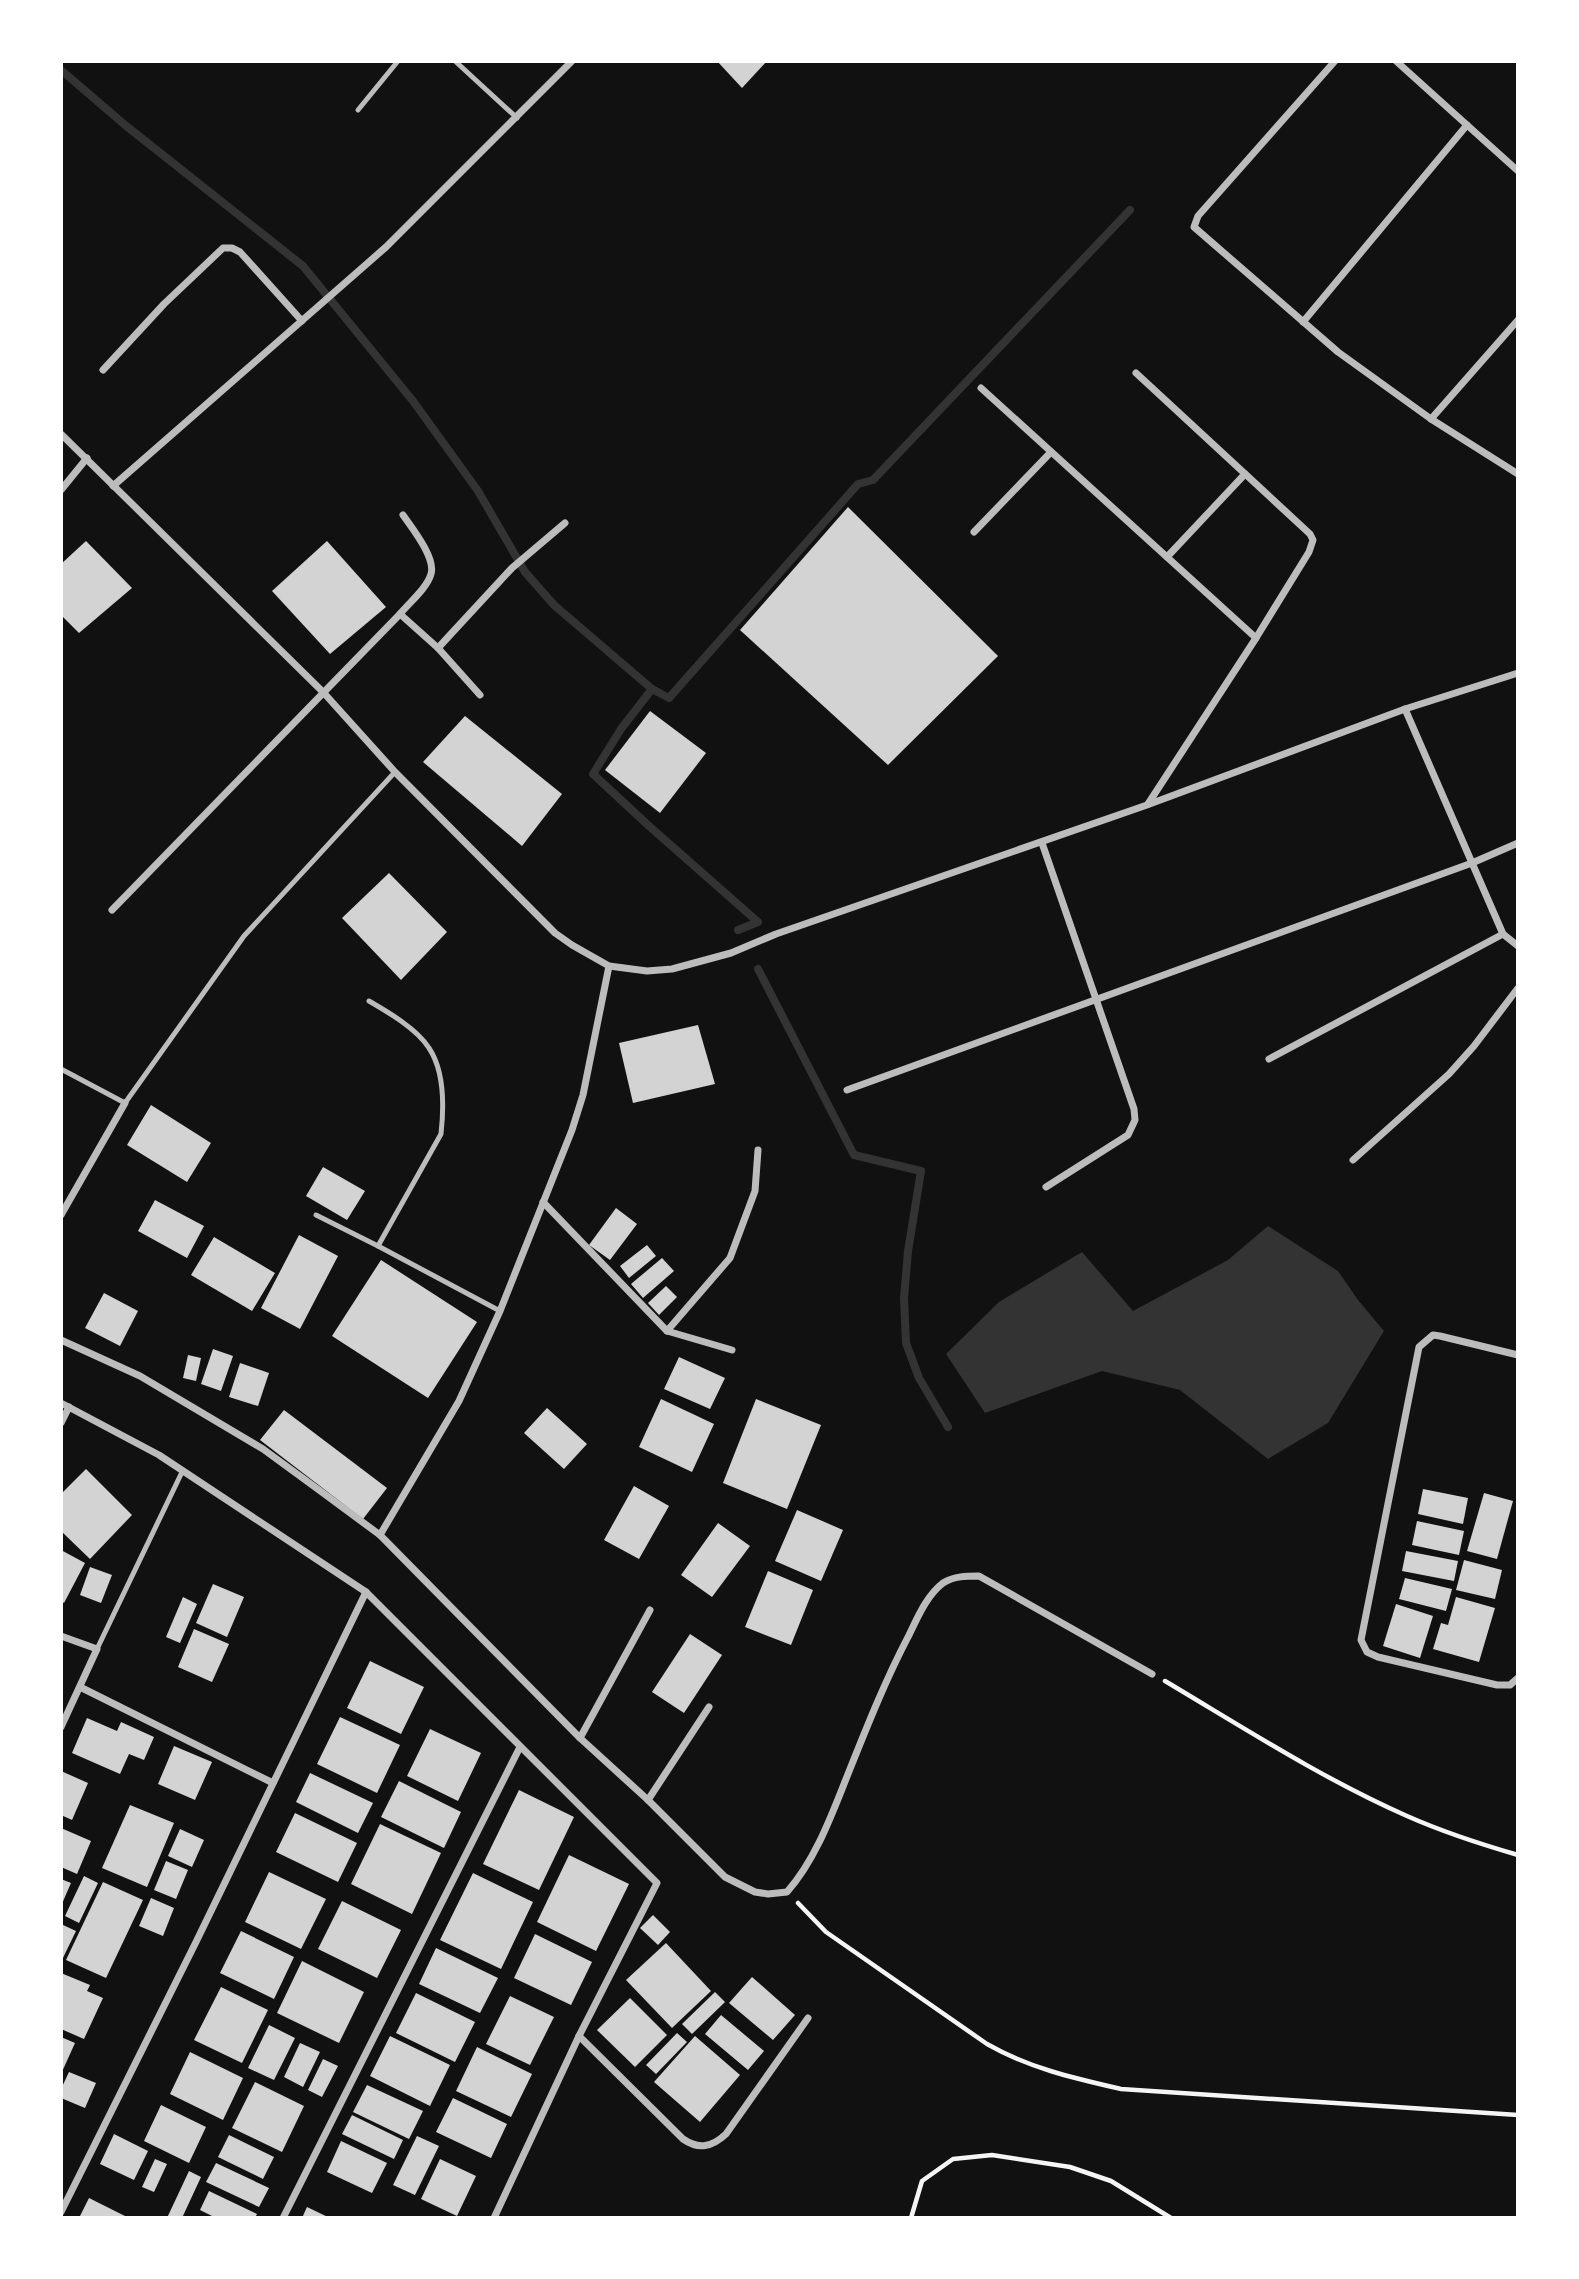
<svg xmlns="http://www.w3.org/2000/svg" width="1579" height="2279" font-family="Quicksand,sans-serif">
	<style>
		.water { fill: #333 }
		.lines { fill: none; stroke-linecap: round; stroke-linejoin: round }
		.stream { stroke: #333; stroke-width: 8 }
		.building { fill: #d3d3d3 }
		.path { stroke: #f5f5f5; stroke-width: 4.5 }
		.service { stroke: #bcbcbc; stroke-width: 5 }
		.minor { stroke: #bcbcbc; stroke-width: 7 }
	</style>
	<rect width="100%" height="100%" fill="#111"/>
	<polygon class="water" points="1268,1226 1338,1271 1358,1300 1384,1331 1328,1423 1268,1459 1180,1390 1102,1371 985,1413 946,1354 999,1302 1082,1252 1133,1311 1228,1260"/>
	<g class="lines">
		<g class="stream">
			<polyline points="61,70 125,125 303,266 413,401 478,491 525,572 554,605 652,689 621,729 593,774 649,826 758,922 738,930"/>
			<polyline points="652,689 669,698 858,484 873,480 1130,210"/>
			<polyline points="758,969 854,1155 921,1171 908,1251 904,1298 906,1343 919,1378 948,1427"/>
		</g>
	</g>
	<g class="building">
		<polygon points="717,61 767,61 742,88"/>
		<polygon points="848,507 998,656 888,765 740,630"/>
		<polygon points="86,541 132,588 79,633 61,615 61,564"/>
		<polygon points="327,541 386,607 330,654 272,591"/>
		<polygon points="650,711 706,753 660,813 605,770"/>
		<polygon points="465,716 562,794 522,846 423,762"/>
		<polygon points="389,873 447,932 401,980 342,918"/>
		<polygon points="698,1025 715,1084 633,1103 619,1043"/>
		<polygon points="151,1105 211,1143 187,1182 127,1145"/>
		<polygon points="323,1167 365,1191 347,1220 306,1196"/>
		<polygon points="155,1200 204,1226 187,1258 138,1231"/>
		<polygon points="616,1208 637,1224 610,1260 589,1245"/>
		<polygon points="299,1235 338,1256 300,1329 261,1308"/>
		<polygon points="214,1237 275,1273 252,1311 191,1275"/>
		<polygon points="647,1245 656,1256 629,1278 620,1266"/>
		<polygon points="662,1258 674,1271 643,1298 631,1284"/>
		<polygon points="381,1260 477,1322 428,1398 332,1336"/>
		<polygon points="666,1286 677,1297 659,1315 648,1303"/>
		<polygon points="104,1293 138,1311 120,1346 85,1328"/>
		<polygon points="213,1349 233,1356 221,1391 201,1384"/>
		<polygon points="188,1355 201,1358 196,1381 183,1378"/>
		<polygon points="679,1357 725,1378 710,1409 664,1389"/>
		<polygon points="240,1363 269,1373 258,1406 229,1397"/>
		<polygon points="661,1399 714,1424 692,1472 639,1447"/>
		<polygon points="756,1399 821,1425 787,1509 723,1483"/>
		<polygon points="547,1408 587,1444 564,1469 524,1433"/>
		<polygon points="284,1410 387,1488 363,1519 260,1440"/>
		<polygon points="86,1469 132,1515 90,1559 61,1531 61,1494"/>
		<polygon points="634,1486 669,1506 639,1559 604,1540"/>
		<polygon points="1423,1489 1468,1498 1463,1524 1418,1514"/>
		<polygon points="1484,1493 1513,1501 1497,1559 1467,1551"/>
		<polygon points="797,1510 843,1530 821,1581 775,1561"/>
		<polygon points="1417,1521 1464,1531 1459,1555 1412,1545"/>
		<polygon points="718,1523 750,1546 712,1597 681,1575"/>
		<polygon points="61,1550 85,1563 64,1603 61,1601"/>
		<polygon points="1406,1551 1458,1561 1454,1581 1402,1571"/>
		<polygon points="1464,1560 1502,1570 1495,1599 1456,1590"/>
		<polygon points="90,1567 112,1575 101,1603 80,1595"/>
		<polygon points="768,1571 813,1590 791,1645 745,1627"/>
		<polygon points="1405,1578 1452,1589 1446,1611 1399,1599"/>
		<polygon points="213,1584 244,1597 227,1637 196,1623"/>
		<polygon points="183,1597 197,1604 180,1643 166,1637"/>
		<polygon points="1456,1597 1495,1608 1479,1662 1433,1649 1441,1623 1448,1625"/>
		<polygon points="1396,1604 1433,1616 1420,1658 1383,1646"/>
		<polygon points="194,1629 229,1644 212,1682 178,1667"/>
		<polygon points="690,1634 722,1655 684,1713 652,1692"/>
		<polygon points="370,1661 424,1687 401,1734 347,1708"/>
		<polygon points="340,1717 400,1745 377,1793 317,1764"/>
		<polygon points="87,1718 117,1731 121,1722 154,1737 144,1760 129,1754 120,1774 72,1753"/>
		<polygon points="430,1729 481,1753 458,1801 407,1776"/>
		<polygon points="174,1746 212,1762 195,1800 158,1784"/>
		<polygon points="61,1771 88,1783 72,1820 61,1815"/>
		<polygon points="310,1773 373,1803 358,1833 296,1802"/>
		<polygon points="399,1781 461,1812 444,1848 381,1817"/>
		<polygon points="519,1790 574,1817 539,1890 483,1864"/>
		<polygon points="130,1805 174,1823 147,1887 102,1868"/>
		<polygon points="295,1813 357,1843 338,1882 276,1852"/>
		<polygon points="380,1824 441,1853 412,1914 351,1884"/>
		<polygon points="61,1828 91,1841 77,1874 61,1867"/>
		<polygon points="180,1829 204,1840 192,1867 168,1856"/>
		<polygon points="569,1855 629,1884 596,1951 537,1922"/>
		<polygon points="166,1861 188,1870 176,1899 154,1890"/>
		<polygon points="269,1872 326,1899 301,1949 245,1922"/>
		<polygon points="473,1873 533,1902 501,1969 440,1940"/>
		<polygon points="84,1876 98,1883 79,1923 65,1916"/>
		<polygon points="61,1879 71,1883 61,1906"/>
		<polygon points="103,1882 143,1900 106,1978 66,1960"/>
		<polygon points="151,1898 174,1908 163,1936 139,1926"/>
		<polygon points="342,1901 401,1930 377,1978 318,1949"/>
		<polygon points="653,1915 670,1932 658,1945 640,1928"/>
		<polygon points="63,1925 76,1931 61,1962 61,1929"/>
		<polygon points="241,1931 294,1957 274,1999 220,1973"/>
		<polygon points="535,1934 592,1962 571,2005 514,1978"/>
		<polygon points="666,1943 711,1991 672,2028 626,1980"/>
		<polygon points="436,1948 498,1978 480,2013 419,1984"/>
		<polygon points="302,1961 364,1992 339,2043 277,2013"/>
		<polygon points="61,1973 90,1985 87,1991 103,1998 84,2039 61,2029"/>
		<polygon points="752,1977 795,2015 773,2040 729,2003"/>
		<polygon points="221,1987 268,2010 242,2063 194,2040"/>
		<polygon points="715,1992 725,2002 692,2034 682,2024"/>
		<polygon points="416,1993 475,2022 455,2062 396,2033"/>
		<polygon points="510,1996 554,2017 530,2065 486,2044"/>
		<polygon points="630,1998 667,2035 635,2067 597,2030"/>
		<polygon points="721,2015 764,2051 748,2070 705,2034"/>
		<polygon points="269,2025 295,2038 274,2080 248,2068"/>
		<polygon points="677,2033 687,2042 656,2074 646,2065"/>
		<polygon points="390,2036 450,2065 430,2106 370,2076"/>
		<polygon points="695,2036 740,2075 700,2122 654,2082"/>
		<polygon points="61,2037 75,2043 61,2074"/>
		<polygon points="300,2043 320,2052 303,2087 284,2077"/>
		<polygon points="477,2047 532,2074 511,2117 456,2091"/>
		<polygon points="190,2052 243,2078 223,2120 170,2094"/>
		<polygon points="323,2059 338,2066 322,2097 308,2090"/>
		<polygon points="69,2072 96,2083 85,2108 61,2098 61,2089"/>
		<polygon points="255,2082 304,2106 282,2152 232,2128"/>
		<polygon points="367,2085 423,2111 409,2139 353,2112"/>
		<polygon points="453,2098 507,2124 491,2158 436,2132"/>
		<polygon points="161,2105 206,2127 189,2163 144,2141"/>
		<polygon points="352,2115 403,2140 394,2159 342,2134"/>
		<polygon points="114,2134 148,2151 134,2180 100,2164"/>
		<polygon points="229,2135 274,2157 263,2179 218,2157"/>
		<polygon points="417,2136 439,2146 415,2195 393,2185"/>
		<polygon points="341,2141 387,2163 372,2193 327,2172"/>
		<polygon points="155,2159 167,2164 154,2192 142,2187"/>
		<polygon points="440,2159 476,2176 457,2216 421,2199"/>
		<polygon points="216,2163 269,2188 259,2207 206,2182"/>
		<polygon points="189,2171 201,2177 182,2218 167,2218"/>
		<polygon points="209,2191 257,2214 255,2218 216,2218 200,2210"/>
		<polygon points="89,2198 129,2218 79,2218"/>
		<polygon points="307,2207 330,2218 302,2218"/>
	</g>
	<g class="lines">
		<g class="path">
			<path d="M1165 1681C1244 1728 1323 1779 1407 1816 1443 1832 1480 1844 1518 1855"/>
			<path d="M798 1903 826 1932 987 2044C1029 2068 1073 2078 1121 2089L1518 2115"/>
			<polyline points="911,2218 922,2181 953,2159 992,2155 1070,2167 1111,2181 1171,2218"/>
		</g>
		<g class="service">
			<polyline points="455,61 517,118"/>
			<polyline points="358,110 398,61"/>
			<polyline points="61,1069 125,1103 244,936 395,772"/>
			<path d="M316 1215 378 1246 441 1134C444 1107 445 1072 429 1048 417 1029 388 1012 369 1001"/>
			<polyline points="378,1246 500,1311"/>
			<polyline points="97,1649 183,1470"/>
		</g>
		<g class="minor">
			<polyline points="1335,61 1198,216 1194,227 1338,352 1431,419 1518,474"/>
			<polyline points="1396,61 1518,171"/>
			<polyline points="1303,322 1467,125"/>
			<polyline points="103,370 164,304 223,248 232,248 240,252 302,321"/>
			<polyline points="1136,373 1310,534 1313,540 1309,552 1256,638 1148,804"/>
			<polyline points="981,388 1256,638"/>
			<polyline points="1431,419 1518,320"/>
			<polyline points="61,434 323,692 395,772 555,933 572,945 609,966 647,971 672,969 731,953 776,934 1147,805 1405,709 1518,673"/>
			<polyline points="113,486 386,247 572,61"/>
			<polyline points="61,490 87,458"/>
			<polyline points="974,532 1051,452"/>
			<polyline points="1167,557 1245,474"/>
			<polyline points="400,614 438,648 480,695"/>
			<polyline points="438,648 512,568 565,523"/>
			<polyline points="1405,709 1503,934 1518,946"/>
			<polyline points="1042,843 1134,1109 1135,1120 1128,1135 1046,1187"/>
			<path d="M112 910 400 614C410 602 427 588 431 574 436 558 412 528 403 515"/>
			<polyline points="1269,1059 1503,934"/>
			<polyline points="847,1090 1472,863 1518,843"/>
			<polyline points="1353,1160 1449,1074 1474,1046 1518,988"/>
			<polyline points="543,1202 667,1331 732,1350"/>
			<polyline points="61,1215 125,1103"/>
			<polyline points="667,1331 730,1258 755,1191 758,1150"/>
			<path d="M61 1340 140 1376 263 1449 319 1490 380 1535 580 1738 648 1800 725 1877 755 1892 768 1894 787 1892C817 1858 833 1811 850 1769 868 1724 886 1679 908 1637 917 1619 926 1596 943 1583 954 1576 967 1576 979 1576L1152 1674"/>
			<polyline points="1518,1355 1440,1336 1433,1335 1419,1347 1361,1640 1367,1652 1378,1657 1497,1685 1510,1685 1518,1678"/>
			<polyline points="61,1403 159,1455 366,1592 657,1883 579,2036 494,2218"/>
			<polyline points="61,1423 69,1407"/>
			<polyline points="380,1535 459,1401 500,1311 572,1130 583,1095 609,966"/>
			<polyline points="61,1636 97,1649 61,1727"/>
			<polyline points="80,1687 273,1783"/>
			<polyline points="580,1738 650,1610"/>
			<polyline points="648,1800 709,1707"/>
			<path d="M579 2036 683 2139C699 2150 712 2147 726 2134L808 2018"/>
			<polyline points="61,2212 196,1942 366,1592"/>
			<polyline points="283,2218 520,1747"/>
		</g>
	</g>
	<rect width="1579" height="2279" fill="none" stroke="#ffffff" stroke-width="126"/>
</svg>
